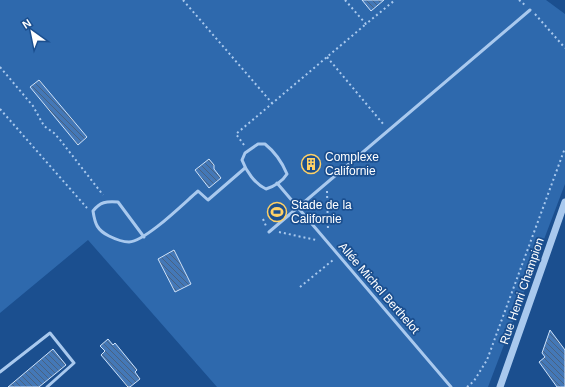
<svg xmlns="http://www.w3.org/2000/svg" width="565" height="387" font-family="Arial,sans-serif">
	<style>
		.pitch { fill: #2e69ad }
		.building { fill: url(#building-back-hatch); stroke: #cfe3fa }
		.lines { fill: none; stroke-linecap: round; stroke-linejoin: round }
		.path { stroke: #a9c9ee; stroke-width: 2; stroke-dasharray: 2 3; stroke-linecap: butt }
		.service { stroke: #a9c9ee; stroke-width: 3 }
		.tertiary { stroke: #a9c9ee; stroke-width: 7 }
		.labels { text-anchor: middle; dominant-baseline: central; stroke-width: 3.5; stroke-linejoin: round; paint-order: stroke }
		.poi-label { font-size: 12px; fill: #fff; stroke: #1b4f8f; text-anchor: start }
		.street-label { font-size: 12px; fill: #fff; stroke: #1b4f8f }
	</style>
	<defs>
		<pattern id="building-back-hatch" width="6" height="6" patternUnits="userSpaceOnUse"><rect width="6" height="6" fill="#4478b7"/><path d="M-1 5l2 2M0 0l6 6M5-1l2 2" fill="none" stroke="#486282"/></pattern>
	</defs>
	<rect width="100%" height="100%" fill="#1b4f8f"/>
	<polygon class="pitch" points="0,0 546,0 565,14 565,184 488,387 217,387 88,240 0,313"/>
	<g class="building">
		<polygon points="362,0 384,0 371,11"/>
		<polygon points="39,80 87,137 78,145 30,87"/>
		<polygon points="209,159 214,165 214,169 221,178 209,188 195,170"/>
		<polygon points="174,250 191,284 175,292 158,259"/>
		<polygon points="550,330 565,350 565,387 557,387 539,362 545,357 542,353"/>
		<polygon points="108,339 113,345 115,343 137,370 135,372 140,379 130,387 128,387 101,355 105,351 100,346"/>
		<polygon points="53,349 66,365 39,387 8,387"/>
	</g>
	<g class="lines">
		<g class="path">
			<polyline points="183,0 272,103"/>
			<polyline points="345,0 366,24 395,0"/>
			<polyline points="519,0 526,6"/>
			<polyline points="535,14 565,48"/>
			<polyline points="327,57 384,125"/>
			<polyline points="0,67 33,106 44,126 54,133 61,141 103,195"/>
			<polyline points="0,109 87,208"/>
			<polyline points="244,145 236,134 366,24"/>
			<polyline points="327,191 328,231"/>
			<polyline points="263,219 266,226"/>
			<polyline points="279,232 316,240"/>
			<polyline points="300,287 333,260"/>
			<polyline points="467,387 474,381 487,360 565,148"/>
		</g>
		<g class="service">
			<path d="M258 144H265C275 152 282 162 287 174 282 182 275 186 266 189 255 184 246 171 242 160L245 153Z"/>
			<polyline points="277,183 451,387"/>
			<polyline points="269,232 530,10"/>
			<path d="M144 237 118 202C106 201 100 202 93 211 95 224 97 230 109 236 115 239 122 242 129 242 146 241 184 203 198 191L208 200 245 168"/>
			<polyline points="0,372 50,333 74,363 47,387"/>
		</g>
		<polyline class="tertiary" points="500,387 565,202"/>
	</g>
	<defs>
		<symbol id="building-ring" viewBox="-11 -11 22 22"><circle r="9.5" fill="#1b4f8f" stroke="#ffd166" stroke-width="1.5"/><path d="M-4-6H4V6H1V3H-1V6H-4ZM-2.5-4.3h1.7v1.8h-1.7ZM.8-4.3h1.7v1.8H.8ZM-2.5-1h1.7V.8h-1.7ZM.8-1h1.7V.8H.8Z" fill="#ffd166"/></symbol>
		<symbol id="stadium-ring" viewBox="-11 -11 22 22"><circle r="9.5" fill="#1b4f8f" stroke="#ffd166" stroke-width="1.5"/><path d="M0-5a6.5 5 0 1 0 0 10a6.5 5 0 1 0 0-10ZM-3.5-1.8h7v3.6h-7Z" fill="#ffd166"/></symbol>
	</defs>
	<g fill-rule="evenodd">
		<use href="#building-ring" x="300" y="153" width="22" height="22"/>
		<use href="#stadium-ring" x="266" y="201" width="22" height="22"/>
	</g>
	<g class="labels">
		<g class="poi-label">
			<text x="325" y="157">Complexe<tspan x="325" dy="14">Californie</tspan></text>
			<text x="291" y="205">Stade de la<tspan x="291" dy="14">Californie</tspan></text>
		</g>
		<g class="street-label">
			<text transform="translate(379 288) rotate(49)">Allée Michel Berthelot</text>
			<text transform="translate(522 291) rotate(-71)">Rue Henri Champion</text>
		</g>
	</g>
	<g transform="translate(32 32) rotate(327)" stroke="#1b4f8f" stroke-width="3" paint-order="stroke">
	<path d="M0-3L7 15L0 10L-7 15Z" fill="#ffffff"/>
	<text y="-6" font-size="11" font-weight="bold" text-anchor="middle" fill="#ffffff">N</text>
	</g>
</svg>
